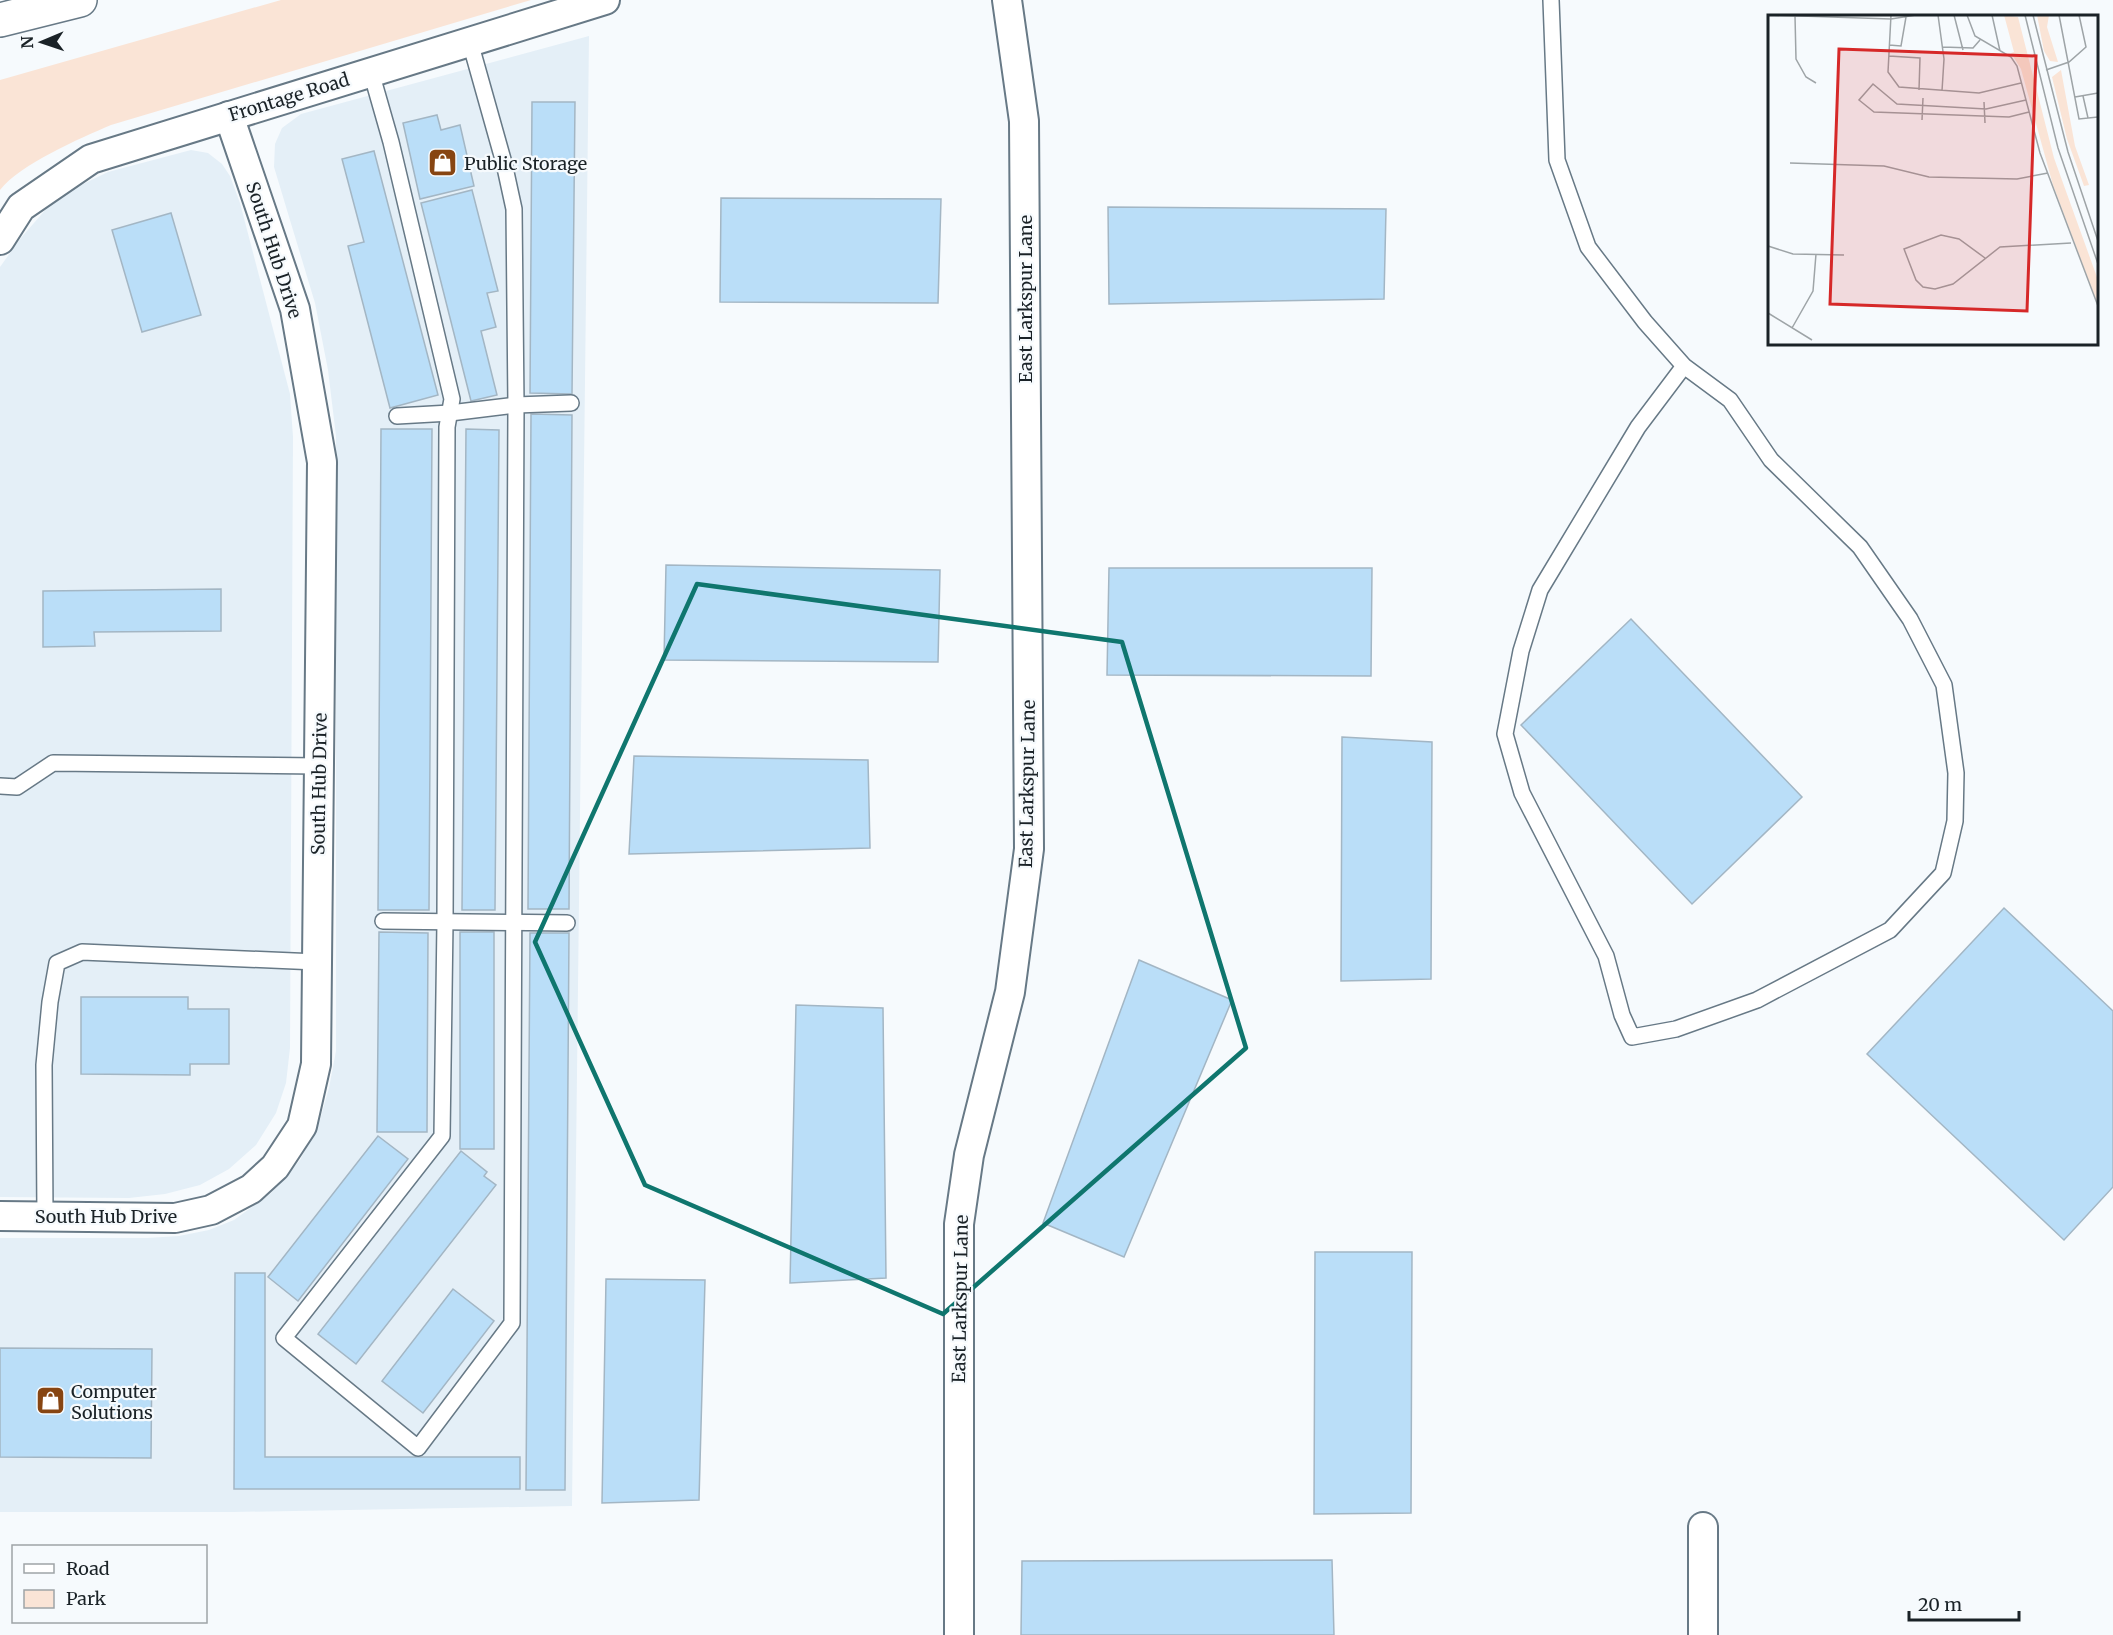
<svg xmlns="http://www.w3.org/2000/svg" width="2113" height="1635" font-family="Merriweather,serif">
	<style>
		.built { fill: #e4eff7 }
		.green { fill: #fae4d6 }
		.building { fill: #badef8; stroke: #a3b6c4; stroke-width: 1.5 }
		.lines { fill: none; stroke-linecap: round; stroke-linejoin: round }
		.lane-casing { stroke: #677986; stroke-width: 18 }
		.street-casing { stroke: #677986; stroke-width: 32 }
		.highway-casing { stroke: #677986; stroke-width: 36 }
		.lane { stroke: #fff; stroke-width: 15 }
		.street { stroke: #fff; stroke-width: 28 }
		.highway { stroke: #fff; stroke-width: 33 }
		.marked { fill: none; stroke: #0f766e; stroke-width: 4.5; stroke-linejoin: round }
		.labels { text-anchor: middle; dominant-baseline: central; stroke-width: 4.5; stroke-linejoin: round; paint-order: stroke }
		.street-label { font-size: 18px; fill: #1a2227; stroke: #f6fafd }
		.poi-label { font-size: 18px; fill: #1a2227; stroke: #f6fafd; text-anchor: start }
		.inset-road { fill: none; stroke: #9ea4a7; stroke-width: 1.5 }
		.view { fill: #d62828; fill-opacity: 0.15; stroke: #d62828; stroke-width: 3 }
		.inset-edge { fill: none; stroke: #1a2227; stroke-width: 3 }
	</style>
	<rect width="100%" height="100%" fill="#f6fafd"/>
	<g class="built">
		<polygon points="589,36 572,1506 233,1512 0,1512 0,1238 147,1238 179,1236 209,1230 234,1220 271,1193 300,1160 319,1123 329,1088 336,1051 336,436 328,370 315,303 274,167 275,144 282,128 301,114"/>
		<polygon points="191,150 208,153 222,164 230,176 240,203 290,394 293,437 290,1048 286,1083 276,1113 256,1145 229,1169 200,1185 165,1194 129,1198 0,1197 0,267 20,239 47,208 77,187 108,172"/>
	</g>
	<path class="green" d="M281 0H531L111 125C81 138 20 164 0 190V80Z"/>
	<g class="building">
		<polygon points="532,102 575,102 572,394 530,393"/>
		<polygon points="437,115 441,130 460,125 474,186 420,199 403,123"/>
		<polygon points="374,151 438,395 390,408 348,246 364,242 342,159"/>
		<polygon points="472,190 498,291 487,293 496,327 481,331 497,395 471,401 421,203"/>
		<polygon points="721,198 941,199 938,303 720,302"/>
		<polygon points="1108,207 1386,209 1384,299 1109,304"/>
		<polygon points="171,213 201,315 142,332 112,230"/>
		<polygon points="531,414 572,415 569,909 528,909"/>
		<polygon points="381,429 432,429 429,910 378,910"/>
		<polygon points="466,429 499,430 495,910 462,910"/>
		<polygon points="666,565 940,570 938,662 664,660"/>
		<polygon points="1109,568 1372,568 1371,676 1107,675"/>
		<polygon points="221,589 221,631 94,632 95,646 43,647 43,591"/>
		<polygon points="1631,619 1802,797 1692,904 1521,725"/>
		<polygon points="1342,737 1432,742 1431,979 1341,981"/>
		<polygon points="634,756 868,760 870,848 629,854"/>
		<polygon points="2004,908 2113,1011 2113,1187 2064,1240 1867,1054"/>
		<polygon points="379,932 428,933 427,1132 377,1132"/>
		<rect x="460" y="932" width="34" height="217"/>
		<polygon points="530,933 569,933 565,1490 526,1490"/>
		<polygon points="1139,960 1232,1000 1124,1257 1043,1223"/>
		<polygon points="81,997 188,997 188,1009 229,1009 229,1064 190,1064 190,1075 81,1074"/>
		<polygon points="796,1005 883,1008 886,1278 790,1283"/>
		<polygon points="378,1136 408,1159 298,1301 268,1277"/>
		<polygon points="461,1151 487,1172 484,1176 496,1185 356,1364 318,1334"/>
		<polygon points="1315,1252 1412,1252 1411,1513 1314,1514"/>
		<polygon points="235,1273 265,1273 265,1457 520,1457 520,1489 234,1489"/>
		<polygon points="606,1279 705,1280 699,1500 602,1503"/>
		<polygon points="453,1289 494,1321 423,1413 382,1381"/>
		<polygon points="0,1348 152,1349 151,1458 0,1457"/>
		<polygon points="1332,1560 1334,1635 1021,1635 1022,1561"/>
	</g>
	<g class="lines">
		<defs>
			<g id="lane">
				<polyline points="1551,0 1557,160 1588,247 1645,322 1684,366 1730,400 1771,460 1860,547 1910,619 1944,685 1956,773 1955,821 1943,873 1890,930 1757,1000 1676,1029 1632,1037 1622,1015 1606,956 1522,793 1505,734 1521,651 1540,590 1638,427 1684,366"/>
				<polyline points="371,72 391,142 452,399 447,427 445,922 442,1136 284,1338 418,1448 512,1323 516,405 514,209 504,163 470,42"/>
				<polyline points="397,416 450,413 516,405 571,403"/>
				<polyline points="0,786 17,787 53,763 319,766"/>
				<polyline points="383,921 567,923"/>
				<polyline points="45,1217 44,1065 50,1002 57,963 82,952 317,962"/>
			</g>
			<g id="street">
				<polyline points="0,240 21,207 91,159 605,0"/>
				<polyline points="0,1216 175,1218 211,1210 251,1189 275,1167 302,1126 316,1064 322,462 295,309 229,116"/>
				<polyline points="1703,1527 1703,1635"/>
				<polyline points="959,1635 959,1224 969,1155 1010,992 1029,849 1024,121 1007,0"/>
			</g>
			<polyline id="highway" points="0,20 80,0"/>
		</defs>
		<use href="#lane" class="lane-casing"/>
		<use href="#street" class="street-casing"/>
		<use href="#highway" class="highway-casing"/>
		<use href="#lane" class="lane"/>
		<use href="#street" class="street"/>
		<use href="#highway" class="highway"/>
	</g>
	<path class="marked" d="M697 584 1122 642 1246 1048 943 1314 645 1185 535 942Z"/>
	<defs>
		<symbol id="shop-square" viewBox="-11 -11 22 22"><rect x="-9" y="-9" width="18" height="18" rx="4" fill="#874512" stroke="#f6fafd"/><path d="M-5-2.5h2.3a2.7 3.5 0 0 1 5.4 0H5L5.5 6h-11ZM-1.5-2.5h3a1.5 2.3 0 0 0-3 0Z" fill="#fff"/></symbol>
	</defs>
	<g fill-rule="evenodd">
		<use href="#shop-square" x="426" y="146" width="33" height="33"/>
		<use href="#shop-square" x="34" y="1384" width="33" height="33"/>
	</g>
	<g class="labels">
		<g class="street-label">
			<text transform="translate(289 97) rotate(-17)">Frontage Road</text>
			<text transform="translate(274 250) rotate(72)">South Hub Drive</text>
			<text transform="translate(1025 299) rotate(-90)">East Larkspur Lane</text>
			<text transform="translate(319 784) rotate(-89)">South Hub Drive</text>
			<text transform="translate(1027 784) rotate(-89)">East Larkspur Lane</text>
			<text x="106" y="1216">South Hub Drive</text>
			<text transform="translate(960 1299) rotate(-89)">East Larkspur Lane</text>
		</g>
		<g class="poi-label">
			<text x="464" y="163">Public Storage</text>
			<text x="71" y="1391">Computer<tspan x="71" dy="21">Solutions</tspan></text>
		</g>
	</g>
	<g transform="translate(1768 15)">
		<rect width="330" height="330" fill="#f6fafd"/>
		<path d="M236 0 250 2 286 143 330 265V290L285 170 253 54 243 38 246 37ZM269 0H281L279 12 290 47 282 46 276 36ZM293 55 307 131 321 170 316 171 299 124 284 62Z" fill="#fae4d6"/>
		<path class="inset-road" d="M0 0 123 4 148 0M123 0 120 57 131 72 211 78 253 68M170 0 176 44 174 76M186 0 195 35M199 0 207 21 243 42 249 51 272 138 330 291M224 0 232 36M257 0 290 133 330 249M265 0 300 137 330 226M291 0 311 104 330 102M27 1 28 44 38 62 48 68M121 30 133 31 138 2M174 32 205 33 212 25M121 41 152 43 151 75M278 55 301 47 318 32 311 0M315 81 320 103M307 82 330 78M258 85 218 94 129 89 105 69 91 85 106 97 241 102 261 97M216 87 217 108M154 105 155 83M22 148 116 151 161 162 249 164 280 158M0 231 25 239 76 240M217 243 191 224 173 220 136 234 148 265 155 272 167 274 185 269 232 232 303 228M0 298 44 325M24 313 45 276 48 239"/>
		<path class="view" d="M71 34 268 41 259 296 62 289Z"/>
		<rect width="330" height="330" class="inset-edge"/>
	</g>
	<rect x="12" y="1545" width="195" height="78" fill="#f6fafd" stroke="#9ea4a7" stroke-width="1.5"/>
	<rect x="24" y="1564" width="30" height="9" fill="#ffffff" stroke="#9ea4a7" stroke-width="1.5"/>
	<text x="66" y="1575" font-size="18" fill="#1a2227">Road</text>
	<rect x="24" y="1590" width="30" height="18" fill="#fae4d6" stroke="#9ea4a7" stroke-width="1.5"/>
	<text x="66" y="1605" font-size="18" fill="#1a2227">Park</text>
	<g transform="translate(42 42) rotate(268)" stroke="#f6fafd" stroke-width="4.5" paint-order="stroke">
	<path d="M0-4.5L10 22L0 15L-10 22Z" fill="#1a2227"/>
	<text y="-9" font-size="16" font-weight="bold" text-anchor="middle" fill="#1a2227">N</text>
	</g>
	<path d="M1909 1611v9h110v-9" fill="none" stroke="#1a2227" stroke-width="3"/>
	<text x="1918" y="1611" font-size="18" fill="#1a2227" stroke="#f6fafd" stroke-width="4.5" paint-order="stroke">20 m</text>
</svg>
